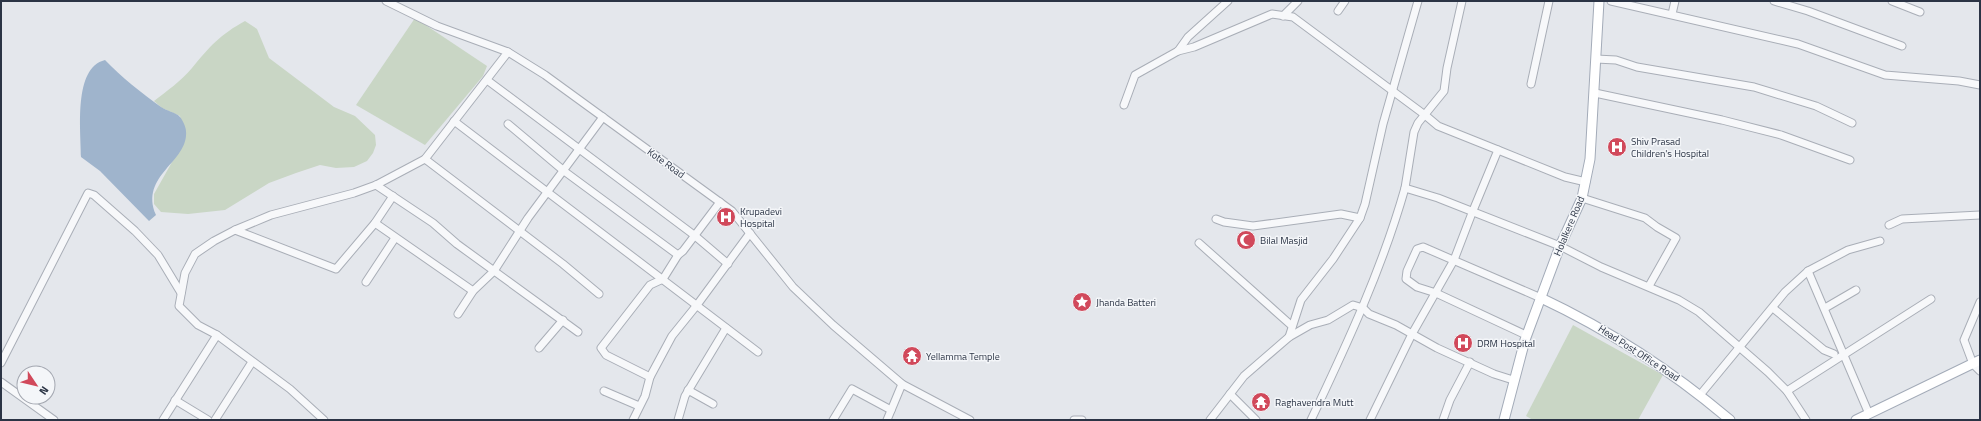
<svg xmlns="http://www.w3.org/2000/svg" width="1981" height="421" font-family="'Titillium Web',sans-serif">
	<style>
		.green { fill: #c9d6c5 }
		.water { fill: #9fb4cc }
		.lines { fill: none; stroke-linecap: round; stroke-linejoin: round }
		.minor-casing { stroke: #a9aeb7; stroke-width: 9 }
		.major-casing { stroke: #a3abb8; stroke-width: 11 }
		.minor { stroke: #f7f8fa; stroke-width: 7 }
		.major { stroke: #fff; stroke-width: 9 }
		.labels { text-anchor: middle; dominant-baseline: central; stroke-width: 3; stroke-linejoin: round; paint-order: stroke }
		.poi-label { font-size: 10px; fill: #2b3445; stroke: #f4f6f9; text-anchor: start }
		.street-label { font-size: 10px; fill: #2b3445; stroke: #f4f6f9 }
	</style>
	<rect width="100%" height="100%" fill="#e4e7ec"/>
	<g class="green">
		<polygon points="415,18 487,66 483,76 425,145 356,105"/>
		<path d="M245 21 257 29 269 58 334 107 355 116 375 135 376 145 373 153 367 161 354 167 336 168 320 165 296 173 269 183 225 210 188 214 161 212 154 204V194L185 139 180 116 162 108 154 101C167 91 181 81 192 68 209 47 221 34 245 21Z"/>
		<polygon points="1573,325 1663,375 1638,420 1533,420 1526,416"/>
	</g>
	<path class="water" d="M105 60C121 77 142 93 161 107 166 111 176 112 180 117 182 119 186 127 186 131 189 162 139 175 156 215L149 221 100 171 81 157C81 130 73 68 105 60Z"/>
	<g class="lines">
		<defs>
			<g id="minor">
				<polyline points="386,1 437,26 508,52 545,75 732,211 793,287 833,325 902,384 970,420"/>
				<polyline points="1462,1 1447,68 1444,91 1418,123 1414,132 1405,188 1438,198 1560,246 1601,267 1679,300 1699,312 1768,372 1787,391 1806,420"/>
				<polyline points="1611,1 1798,44 1885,75 1959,81 1980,85"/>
				<polyline points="1774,1 1808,11 1902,46"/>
				<polyline points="1892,1 1920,12"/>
				<polyline points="1338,11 1345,1"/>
				<polyline points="1672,14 1675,1"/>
				<polyline points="1283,16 1298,1"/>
				<polyline points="1178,51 1194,47 1272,14 1293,17 1425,115 1438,126 1498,150 1472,213 1454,260 1412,334 1370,420"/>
				<polyline points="1596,59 1616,60 1637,67 1754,87 1816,106 1852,123"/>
				<polyline points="487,80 694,235 728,264"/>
				<polyline points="1531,84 1549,1"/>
				<polyline points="1595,93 1722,120 1781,135 1850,160"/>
				<polyline points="1124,105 1135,75 1178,51 1188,37 1228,1"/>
				<polyline points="454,121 758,352"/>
				<polyline points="508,124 564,171 678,255"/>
				<polyline points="1498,150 1565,177 1586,182"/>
				<polyline points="425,159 563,264 599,294"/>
				<polyline points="376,185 433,223 457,244 578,332"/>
				<polyline points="1582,198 1645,218 1657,227 1676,238 1649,286"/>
				<polyline points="1216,219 1224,222 1253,226 1341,214 1360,218"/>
				<polyline points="375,223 473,291"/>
				<polyline points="1889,225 1902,219 1980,215"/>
				<polyline points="235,230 336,269 375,223 393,196"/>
				<polyline points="1199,243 1292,326"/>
				<polyline points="1808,271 1869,414"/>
				<polyline points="366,282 395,238"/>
				<polyline points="1980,302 1964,340 1973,364 1980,371"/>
				<polyline points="1773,308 1824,350 1834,354"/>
				<polyline points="1825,308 1856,290"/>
				<polyline points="458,314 473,291 494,271 528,218 603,117"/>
				<polyline points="1526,335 1436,293 1417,287 1406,279 1407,271 1417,249 1423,247 1541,298"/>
				<polyline points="1289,337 1301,300 1333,259 1360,218 1365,204 1383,124 1418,1"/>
				<polyline points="539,348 563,320"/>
				<polyline points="1,363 88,193 94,195 135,231 158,255 181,293"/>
				<polyline points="650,377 606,355 601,348 650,285 663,279 678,255 683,251 720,202"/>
				<polyline points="1,382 54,420"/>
				<polyline points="688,390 713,404"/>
				<polyline points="604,391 639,406"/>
				<polyline points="1787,391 1931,299"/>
				<polyline points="1230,394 1256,420"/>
				<polyline points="1700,395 1785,292 1808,271 1848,250 1880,241"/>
				<polyline points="175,400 208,420"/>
				<polyline points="163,420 217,335"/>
				<polyline points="215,420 252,362"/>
				<polyline points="324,420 290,389 217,335 198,325 179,306 185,273 195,254 214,241 235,230 271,215 354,193 376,185 425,159 508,52"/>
				<polyline points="633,420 645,396 650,377 672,336 697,305 750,233"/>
				<polyline points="678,420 685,396 726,328"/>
				<polyline points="833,420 852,389 891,410"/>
				<polyline points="887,420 902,384"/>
				<polyline points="1074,420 1082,420"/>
				<polyline points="1210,420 1244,376 1289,337 1310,325 1328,320 1353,305 1363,308 1369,314 1396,325 1437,348 1494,374 1513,380"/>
				<path d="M1311 420C1347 344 1382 269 1405 188"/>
				<polyline points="1443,420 1450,400 1470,362"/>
			</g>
			<g id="major">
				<path d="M1541 298C1609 330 1672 371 1730 420"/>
				<polyline points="1504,420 1525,340 1560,246 1582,198 1590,159 1599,1"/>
				<polyline points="1856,420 1980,360"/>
			</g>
		</defs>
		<use href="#minor" class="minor-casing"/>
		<use href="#major" class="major-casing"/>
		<use href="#minor" class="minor"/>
		<use href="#major" class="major"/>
	</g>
	<defs>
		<symbol id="hospital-disc" viewBox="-11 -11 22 22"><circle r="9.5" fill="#d1495b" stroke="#f4f6f9"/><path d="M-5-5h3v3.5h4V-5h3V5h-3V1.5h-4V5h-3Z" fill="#fff"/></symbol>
		<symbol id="mosque-disc" viewBox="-11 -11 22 22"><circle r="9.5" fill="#d1495b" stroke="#f4f6f9"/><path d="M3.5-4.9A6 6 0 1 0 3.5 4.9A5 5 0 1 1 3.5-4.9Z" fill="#fff"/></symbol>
		<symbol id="sight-disc" viewBox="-11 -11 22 22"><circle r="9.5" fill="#d1495b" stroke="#f4f6f9"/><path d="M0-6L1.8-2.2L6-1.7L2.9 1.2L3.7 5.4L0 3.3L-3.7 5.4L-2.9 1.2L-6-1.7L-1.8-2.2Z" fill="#fff"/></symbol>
		<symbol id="temple-disc" viewBox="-11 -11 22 22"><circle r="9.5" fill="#d1495b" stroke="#f4f6f9"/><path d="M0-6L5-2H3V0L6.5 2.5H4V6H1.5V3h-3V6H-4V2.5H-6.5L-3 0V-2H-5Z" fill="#fff"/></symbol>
	</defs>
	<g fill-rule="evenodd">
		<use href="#hospital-disc" x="1606" y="136" width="22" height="22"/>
		<use href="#hospital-disc" x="715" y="206" width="22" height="22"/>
		<use href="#mosque-disc" x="1235" y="229" width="22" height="22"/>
		<use href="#sight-disc" x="1071" y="291" width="22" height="22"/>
		<use href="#hospital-disc" x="1452" y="332" width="22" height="22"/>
		<use href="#temple-disc" x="901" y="345" width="22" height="22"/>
		<use href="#temple-disc" x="1250" y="391" width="22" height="22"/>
	</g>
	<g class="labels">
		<g class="poi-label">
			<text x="1631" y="141">Shiv Prasad<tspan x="1631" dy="12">Children's Hospital</tspan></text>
			<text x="740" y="211">Krupadevi<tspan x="740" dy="12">Hospital</tspan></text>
			<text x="1260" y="240">Bilal Masjid</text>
			<text x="1096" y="302">Jhanda Batteri</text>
			<text x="1477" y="343">DRM Hospital</text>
			<text x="926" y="356">Yellamma Temple</text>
			<text x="1275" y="402">Raghavendra Mutt</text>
		</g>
		<g class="street-label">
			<text transform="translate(666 163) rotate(36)">Kote Road</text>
			<text transform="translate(1569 226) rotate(-67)">Holalkere Road</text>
			<text transform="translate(1639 353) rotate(33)">Head Post Office Road</text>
		</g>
	</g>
	<rect width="1981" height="421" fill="none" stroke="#2b3445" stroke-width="4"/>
	<g transform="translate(36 385) rotate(125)"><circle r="19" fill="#f4f6f9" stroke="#a4a8b1"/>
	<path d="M0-3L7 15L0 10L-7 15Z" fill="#d1495b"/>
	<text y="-6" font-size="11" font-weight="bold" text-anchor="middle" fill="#2b3445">N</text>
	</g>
</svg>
